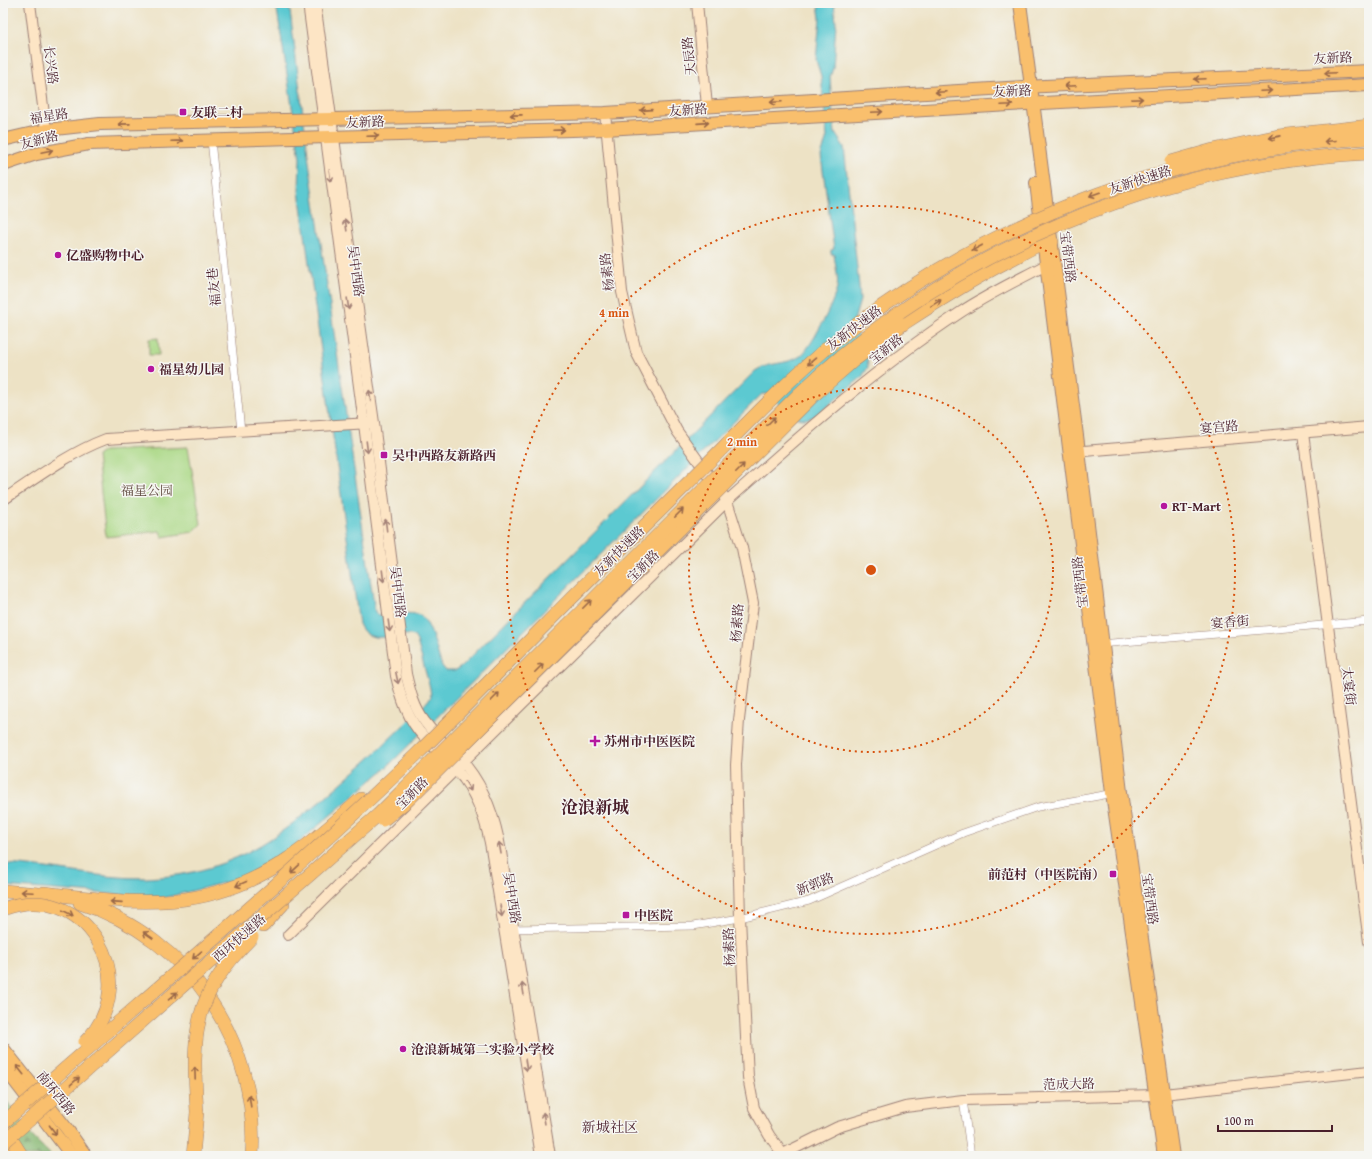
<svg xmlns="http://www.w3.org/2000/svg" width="1372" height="1159" font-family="'Gentium Book Plus','Noto Serif SC',serif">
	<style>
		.forest { fill: url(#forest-firs); stroke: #686c4e }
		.park { fill: #aad885; stroke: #7a7c58 }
		.water { fill: #5cc9d1; stroke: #53747e }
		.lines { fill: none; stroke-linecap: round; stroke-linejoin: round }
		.street-casing { stroke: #9c8078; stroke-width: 8 }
		.secondary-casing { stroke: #9c8078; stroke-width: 12 }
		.primary-casing { stroke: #9c8078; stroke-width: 14 }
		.highway-casing { stroke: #9c8078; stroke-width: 14 }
		.street { stroke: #fff; stroke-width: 7 }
		.secondary { stroke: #fde5c5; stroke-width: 10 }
		.primary { stroke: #f9bf6d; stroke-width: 12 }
		.highway { stroke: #f9bf6d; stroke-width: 13 }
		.highway-bridge-casing { stroke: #9c8078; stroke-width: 14; stroke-linecap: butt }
		.highway-bridge { stroke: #f9bf6d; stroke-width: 13 }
		.oneway { stroke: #996749 }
		.oneway2 { stroke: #a48278 }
		.ring { fill: none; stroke: #d8530f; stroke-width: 2; stroke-dasharray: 2 4 }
		.poi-dot { fill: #b5179e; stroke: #f6f6f2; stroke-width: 1.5 }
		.labels { text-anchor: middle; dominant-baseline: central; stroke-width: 3; stroke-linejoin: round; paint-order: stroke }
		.street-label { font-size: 13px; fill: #4a1f2b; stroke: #f6f6f2 }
		.poi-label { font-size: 13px; font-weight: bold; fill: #4a1f2b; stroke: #f6f6f2; text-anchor: start }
		.park-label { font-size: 13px; fill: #624d42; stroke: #f6f6f2 }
		.neighbourhood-label { font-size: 14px; fill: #4a1f2b; stroke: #f6f6f2 }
		.district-label { font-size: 17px; font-weight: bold; fill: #4a1f2b; stroke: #f6f6f2 }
		.centre { fill: #d8530f; stroke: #f6f6f2; stroke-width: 2 }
		.ring-label { font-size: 12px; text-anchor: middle; font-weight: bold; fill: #d8530f; stroke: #f6f6f2; stroke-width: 3; stroke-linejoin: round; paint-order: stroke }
	</style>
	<defs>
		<pattern id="forest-firs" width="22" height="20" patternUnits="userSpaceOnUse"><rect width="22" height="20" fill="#87b872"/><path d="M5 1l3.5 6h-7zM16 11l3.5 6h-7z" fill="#70955e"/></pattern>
	</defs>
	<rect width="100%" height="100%" fill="#f6f6f2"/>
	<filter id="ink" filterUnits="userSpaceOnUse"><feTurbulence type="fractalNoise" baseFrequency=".025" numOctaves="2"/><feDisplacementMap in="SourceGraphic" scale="8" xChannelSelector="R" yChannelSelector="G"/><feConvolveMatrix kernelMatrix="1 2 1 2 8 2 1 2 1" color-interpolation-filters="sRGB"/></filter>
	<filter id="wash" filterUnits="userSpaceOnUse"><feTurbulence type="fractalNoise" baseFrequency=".012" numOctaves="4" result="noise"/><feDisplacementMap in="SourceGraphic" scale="16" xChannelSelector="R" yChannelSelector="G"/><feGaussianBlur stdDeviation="0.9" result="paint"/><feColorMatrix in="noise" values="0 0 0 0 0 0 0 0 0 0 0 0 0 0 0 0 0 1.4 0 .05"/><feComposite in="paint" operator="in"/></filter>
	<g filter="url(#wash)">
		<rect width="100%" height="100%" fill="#ede2c5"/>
		<polygon class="forest" points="3,1096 31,1135 52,1156 3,1156"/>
		<g class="park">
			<polygon points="158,338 159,355 149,355 149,339"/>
			<polygon points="188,447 201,524 193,532 162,537 160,531 106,537 97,456 104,451"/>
		</g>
		<path class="water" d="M276 3H289L309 162 375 612 378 615C390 615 404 612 416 614 430 615 437 654 442 666L446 671H455L461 667 755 371C768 362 785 365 799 357 810 351 834 302 837 288 839 278 835 265 834 254H831V250L834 249 821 156 827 137 821 76 816 60 820 18 818 3H834L836 23 833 68 830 77 832 106 835 133 844 147 859 286 860 300 853 324 867 352 868 367 862 377 816 416C795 426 783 408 770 394H762L385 769 286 853 249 874 231 881 164 898 3 886V864C52 866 99 879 147 878 240 874 289 829 355 771 373 756 390 738 408 721 415 714 424 706 431 697L430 688 417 641 414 636C396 630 370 649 359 624L299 191 300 158Z"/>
	</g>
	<g filter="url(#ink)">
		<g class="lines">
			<defs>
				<g id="street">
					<polyline points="211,140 241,431"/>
					<polyline points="1100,644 1369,621"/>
					<polyline points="510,929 693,926 740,918 809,901 963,833 1038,807 1115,793"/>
					<polyline points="963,1100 971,1156"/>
				</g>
				<g id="secondary">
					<polyline points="30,3 46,130"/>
					<path d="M308 3 364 424 396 676C401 698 408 720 424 737 437 751 452 764 464 779 480 801 488 828 492 854L541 1156"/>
					<path d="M315 3 374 423 406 674C410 691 414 708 425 722 437 739 454 751 467 767 486 791 496 822 501 852L550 1156"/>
					<polyline points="697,3 707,106"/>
					<polyline points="605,113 622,292 636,352 677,431 727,501 742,548 753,603 739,720 736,765 740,918 748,1077 754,1108 769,1135 784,1156"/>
					<polyline points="1303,433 1369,942"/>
					<polyline points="1072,452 1369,427"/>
					<path d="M3 500C36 478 69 453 106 439L370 423"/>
					<path d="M288 935 727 501C802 434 877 367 961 312 988 294 1018 280 1046 265L1052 264"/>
					<polyline points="779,1156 838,1127 905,1107 963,1100 1155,1095 1369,1071"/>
				</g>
				<g id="primary">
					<polyline points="1020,3 1079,451 1121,792 1173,1156"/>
					<polyline points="3,140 46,130 100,124 605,113 1023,87 1369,71"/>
					<polyline points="3,165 36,154 89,144 606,129 1025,104 1369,85"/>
					<polyline points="1036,183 1112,793 1164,1156"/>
					<polyline points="3,1048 67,1129 86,1156"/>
					<polyline points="3,1066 72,1156"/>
				</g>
				<g id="highway">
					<path d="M903 324C938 301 973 279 1010 260 1024 253 1037 243 1052 242"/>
					<polyline points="3,891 52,895"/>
					<path d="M44 893C135 904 208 914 289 858 315 841 338 819 361 799"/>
					<path d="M80 903C189 937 260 1043 252 1156"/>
					<polyline points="263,926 283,904"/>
					<polyline points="3,1126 22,1156"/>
					<polyline points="3,1151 6,1156"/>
					<polyline points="193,1156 197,1112"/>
				</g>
			</defs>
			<use href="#street" class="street-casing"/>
			<use href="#secondary" class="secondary-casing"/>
			<use href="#primary" class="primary-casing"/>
			<use href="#highway" class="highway-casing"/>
			<use href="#street" class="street"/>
			<use href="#secondary" class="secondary"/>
			<use href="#primary" class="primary"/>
			<use href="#highway" class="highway"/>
			<defs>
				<g id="highway-bridge">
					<polyline points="1171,162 1213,150 1278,136 1369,126"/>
					<polyline points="383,820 407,801 814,395 853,361 903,324"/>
					<path d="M3 909C85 877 146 981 85 1042"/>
					<path d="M197 1112C192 1033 192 996 252 937"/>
					<path d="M3 1123C141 1001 284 883 417 754 460 712 502 668 545 625 595 574 647 524 698 473 749 422 798 368 856 325 1005 213 1184 149 1369 138"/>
					<path d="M3 1143 378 815 798 395C951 249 1158 164 1369 153"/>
				</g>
			</defs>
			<use href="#highway-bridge" class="highway-bridge-casing"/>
			<use href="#highway-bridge" class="highway-bridge"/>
		</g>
		<defs><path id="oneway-shaft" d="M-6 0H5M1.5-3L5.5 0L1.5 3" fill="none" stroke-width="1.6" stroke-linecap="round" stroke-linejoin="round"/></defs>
		<g class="oneway">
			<use href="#oneway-shaft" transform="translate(1330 73) rotate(177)"/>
			<use href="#oneway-shaft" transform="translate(1200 79) rotate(177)"/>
			<use href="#oneway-shaft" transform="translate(1070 86) rotate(177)"/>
			<use href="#oneway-shaft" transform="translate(1266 91) rotate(-3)"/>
			<use href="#oneway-shaft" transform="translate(941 92) rotate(177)"/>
			<use href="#oneway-shaft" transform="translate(1137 99) rotate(-3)"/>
			<use href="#oneway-shaft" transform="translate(776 102) rotate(177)"/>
			<use href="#oneway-shaft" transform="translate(1007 105) rotate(-3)"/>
			<use href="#oneway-shaft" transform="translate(646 110) rotate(176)"/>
			<use href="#oneway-shaft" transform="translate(877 112) rotate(-3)"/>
			<use href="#oneway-shaft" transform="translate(516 115) rotate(179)"/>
			<use href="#oneway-shaft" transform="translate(703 123) rotate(-4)"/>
			<use href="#oneway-shaft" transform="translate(124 124) rotate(179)"/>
			<use href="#oneway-shaft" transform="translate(559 130) rotate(-2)"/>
			<use href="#oneway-shaft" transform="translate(373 136) rotate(-2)"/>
			<use href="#oneway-shaft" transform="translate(1275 137) rotate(169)"/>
			<use href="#oneway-shaft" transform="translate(177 141) rotate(-2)"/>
			<use href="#oneway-shaft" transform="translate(1330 141) rotate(175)"/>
			<use href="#oneway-shaft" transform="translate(47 151) rotate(-12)"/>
			<use href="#oneway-shaft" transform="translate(1095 194) rotate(160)"/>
			<use href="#oneway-shaft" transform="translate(977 248) rotate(152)"/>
			<use href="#oneway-shaft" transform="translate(936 303) rotate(-31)"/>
			<use href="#oneway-shaft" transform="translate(812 361) rotate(139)"/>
			<use href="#oneway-shaft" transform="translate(771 421) rotate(-45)"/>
			<use href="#oneway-shaft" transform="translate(740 468) rotate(-45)"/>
			<use href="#oneway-shaft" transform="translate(679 513) rotate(-45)"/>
			<use href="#oneway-shaft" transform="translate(587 604) rotate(-45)"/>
			<use href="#oneway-shaft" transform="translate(539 668) rotate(-45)"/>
			<use href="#oneway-shaft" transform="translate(495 697) rotate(-45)"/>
			<use href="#oneway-shaft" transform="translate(295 869) rotate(137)"/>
			<use href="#oneway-shaft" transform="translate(241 884) rotate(156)"/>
			<use href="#oneway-shaft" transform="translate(27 892) rotate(-177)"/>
			<use href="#oneway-shaft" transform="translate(116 902) rotate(-176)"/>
			<use href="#oneway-shaft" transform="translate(68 913) rotate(28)"/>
			<use href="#oneway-shaft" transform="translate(148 935) rotate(-146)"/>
			<use href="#oneway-shaft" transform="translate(197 955) rotate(139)"/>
			<use href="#oneway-shaft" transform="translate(173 996) rotate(-41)"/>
			<use href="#oneway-shaft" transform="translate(20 1070) rotate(-129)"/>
			<use href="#oneway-shaft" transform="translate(195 1073) rotate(-92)"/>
			<use href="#oneway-shaft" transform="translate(75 1081) rotate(-41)"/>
			<use href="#oneway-shaft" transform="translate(250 1101) rotate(-98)"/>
			<use href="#oneway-shaft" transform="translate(53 1130) rotate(53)"/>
		</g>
		<g class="oneway2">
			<use href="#oneway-shaft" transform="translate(330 176) rotate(82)"/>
			<use href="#oneway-shaft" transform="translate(346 225) rotate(-98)"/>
			<use href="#oneway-shaft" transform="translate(348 304) rotate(82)"/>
			<use href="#oneway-shaft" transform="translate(370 396) rotate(-98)"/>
			<use href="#oneway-shaft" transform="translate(367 447) rotate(83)"/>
			<use href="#oneway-shaft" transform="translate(386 525) rotate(-97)"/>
			<use href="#oneway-shaft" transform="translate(383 576) rotate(83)"/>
			<use href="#oneway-shaft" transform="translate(389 626) rotate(82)"/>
			<use href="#oneway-shaft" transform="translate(397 678) rotate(78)"/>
			<use href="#oneway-shaft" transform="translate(468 786) rotate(59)"/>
			<use href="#oneway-shaft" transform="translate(500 848) rotate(-100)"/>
			<use href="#oneway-shaft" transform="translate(501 911) rotate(81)"/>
			<use href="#oneway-shaft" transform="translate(523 989) rotate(-99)"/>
			<use href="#oneway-shaft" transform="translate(526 1065) rotate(81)"/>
			<use href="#oneway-shaft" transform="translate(544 1118) rotate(-99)"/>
		</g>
	</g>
	<g class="ring">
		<circle cx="871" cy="570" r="182"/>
		<circle cx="871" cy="570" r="364"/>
	</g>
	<g class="poi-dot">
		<rect x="179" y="108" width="8" height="8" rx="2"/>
		<circle cx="58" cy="255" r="4"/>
		<circle cx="151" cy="369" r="4"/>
		<rect x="380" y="451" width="8" height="8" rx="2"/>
		<circle cx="1164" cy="506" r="4"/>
		<path d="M593 735h4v4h4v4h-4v4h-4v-4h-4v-4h4z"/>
		<rect x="1109" y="870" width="8" height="8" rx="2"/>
		<rect x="622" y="911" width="8" height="8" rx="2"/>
		<circle cx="403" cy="1049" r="4"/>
	</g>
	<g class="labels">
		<g class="street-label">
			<text transform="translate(689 56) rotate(-96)">天辰路</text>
			<text transform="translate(1333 58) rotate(-3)">友新路</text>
			<text transform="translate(51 65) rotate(83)">长兴路</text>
			<text transform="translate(1012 91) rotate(-2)">友新路</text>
			<text transform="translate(688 110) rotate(-4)">友新路</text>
			<text transform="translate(49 116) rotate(-9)">福星路</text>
			<text transform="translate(365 122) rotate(-2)">友新路</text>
			<text transform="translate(39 140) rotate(-14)">友新路</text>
			<text transform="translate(1140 180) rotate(-18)">友新快速路</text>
			<text transform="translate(1068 257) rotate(83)">宝带西路</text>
			<text transform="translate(356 271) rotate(82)">吴中西路</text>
			<text transform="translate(607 272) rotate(-97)">杨素路</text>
			<text transform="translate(214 287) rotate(-96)">福友巷</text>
			<text transform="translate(854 328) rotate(-37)">友新快速路</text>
			<text transform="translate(886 349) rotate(-38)">宝新路</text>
			<text transform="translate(1219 427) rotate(-5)">宴宫路</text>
			<text transform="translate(619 551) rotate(-45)">友新快速路</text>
			<text transform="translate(643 566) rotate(-45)">宝新路</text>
			<text transform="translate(1080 582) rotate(-97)">宝带西路</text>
			<text transform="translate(398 592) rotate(83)">吴中西路</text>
			<text transform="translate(1230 622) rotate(-5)">宴香街</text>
			<text transform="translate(737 623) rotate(-86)">杨素路</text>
			<text transform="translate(1349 686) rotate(83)">太宴街</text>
			<text transform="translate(412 793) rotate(-45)">宝新路</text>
			<text transform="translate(815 884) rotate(-21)">新郭路</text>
			<text transform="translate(512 898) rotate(81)">吴中西路</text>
			<text transform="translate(1150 899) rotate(82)">宝带西路</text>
			<text transform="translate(239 938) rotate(-41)">西环快速路</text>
			<text transform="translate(729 947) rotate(-93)">杨素路</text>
			<text transform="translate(1069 1084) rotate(-1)">范成大路</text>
			<text transform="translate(56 1093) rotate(51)">南环西路</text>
		</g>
		<g class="poi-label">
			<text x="191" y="112">友联二村</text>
			<text x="66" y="255">亿盛购物中心</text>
			<text x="159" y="369">福星幼儿园</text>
			<text x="392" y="455">吴中西路友新路西</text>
			<text x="1172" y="506">RT-Mart</text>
			<text x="604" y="741">苏州市中医医院</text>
			<text x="1105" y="874" text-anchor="end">前范村（中医院南）</text>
			<text x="634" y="915">中医院</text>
			<text x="411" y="1049">沧浪新城第二实验小学校</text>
		</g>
		<g class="park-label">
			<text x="147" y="490">福星公园</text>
		</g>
		<g class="neighbourhood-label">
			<text x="610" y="1127">新城社区</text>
		</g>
		<g class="district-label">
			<text x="595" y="806">沧浪新城</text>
		</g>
	</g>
	<circle cx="871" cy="570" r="6" class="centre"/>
	<g class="ring-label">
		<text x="614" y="317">4 min</text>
		<text x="742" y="446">2 min</text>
	</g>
	<rect width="1372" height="1159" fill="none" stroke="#f6f6f2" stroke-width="16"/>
	<path d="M1218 1125v6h114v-6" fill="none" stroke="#4a1f2b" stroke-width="2"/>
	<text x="1224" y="1125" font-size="12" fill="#4a1f2b" stroke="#f6f6f2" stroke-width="3" paint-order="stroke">100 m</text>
</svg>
